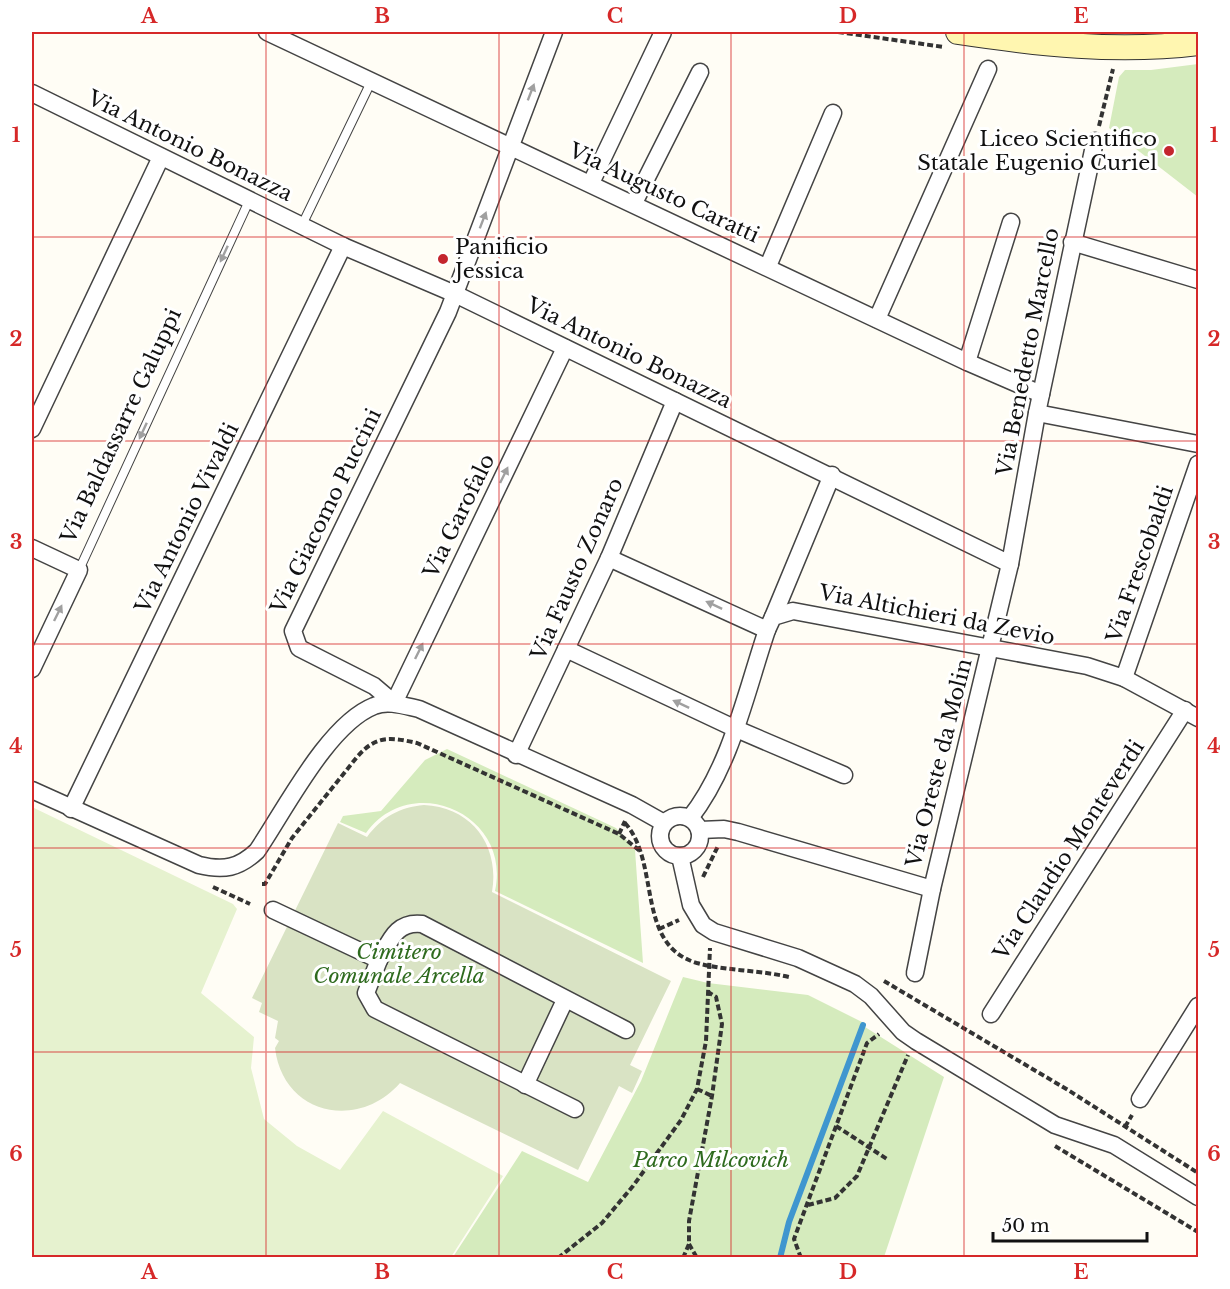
<svg xmlns="http://www.w3.org/2000/svg" width="1230" height="1289" font-family="'Libre Baskerville',serif">
	<style>
		.green { fill: #d5ebbd }
		.cemetery { fill: #d9e3c4 }
		.pitch { fill: #e6f2cf }
		.lines { fill: none; stroke-linecap: round; stroke-linejoin: round }
		.stream { stroke: #3f96cf; stroke-width: 6 }
		.lane-casing { stroke: #444; stroke-width: 10 }
		.street-casing { stroke: #444; stroke-width: 19 }
		.secondary-casing { stroke: #333; stroke-width: 26 }
		.path { stroke: #333; stroke-width: 4; stroke-dasharray: 6 3; stroke-linecap: butt }
		.lane { stroke: #fff; stroke-width: 8 }
		.street { stroke: #fff; stroke-width: 16 }
		.secondary { stroke: #fff6b0; stroke-width: 24 }
		.oneway { fill: #a0a0a0 }
		.grid { fill: none; stroke: #d62828; stroke-width: 1.5; stroke-opacity: 0.55 }
		.poi-dot { fill: #c4262e; stroke: #fff; stroke-width: 2 }
		.labels { text-anchor: middle; dominant-baseline: central; stroke-width: 6; stroke-linejoin: round; paint-order: stroke }
		.poi-label { font-size: 21px; fill: #111; stroke: #fff; text-anchor: end }
		.street-label { font-size: 21px; fill: #111; stroke: #fff }
		.park-label { font-size: 21px; font-style: italic; fill: #2f6b1f; stroke: #fff }
		.neatline { fill: none; stroke: #d62828; stroke-width: 2 }
		.grid-label { font-size: 20px; text-anchor: middle; font-weight: bold; fill: #d62828 }
	</style>
	<rect width="100%" height="100%" fill="#fffdf5"/>
	<g class="green">
		<polygon points="1198,64 1198,197 1109,128 1119,77 1125,70 1151,70"/>
		<path d="M447 749 616 828 635 850 643 963 495 891C512 814 411 770 366 833L340 822 343 816 381 811 425 760Z"/>
		<polygon points="683,977 708,983 808,995 866,1024 865,1027 944,1077 884,1257 453,1257 522,1151 588,1182 641,1081"/>
	</g>
	<path class="cemetery" d="M424 805C472 807 500 846 492 892L671 981 630 1065 642 1071 632 1093 619 1086 578 1170 400 1083C358 1131 283 1115 275 1048L279 1041 275 1038 278 1021 259 1012 262 1003 252 998 338 823 367 837C382 817 400 807 424 805Z"/>
	<polygon class="pitch" points="32,807 233,904 237,909 201,993 254,1037 251,1068 264,1119 297,1146 340,1170 383,1111 503,1176 451,1257 32,1257"/>
	<g class="lines">
		<polyline class="stream" points="780,1258 789,1222 863,1025"/>
		<defs>
			<g id="lane">
				<polyline points="302,225 372,80"/>
				<polyline points="79,570 249,201"/>
			</g>
			<g id="street">
				<polyline points="267,32 967,362 1041,394"/>
				<polyline points="32,93 343,246 455,294 1010,564"/>
				<polyline points="591,183 663,32"/>
				<polyline points="634,203 700,72"/>
				<polyline points="1072,242 1198,280"/>
				<polyline points="768,266 833,113"/>
				<polyline points="877,319 988,69"/>
				<polyline points="967,362 1011,222"/>
				<polyline points="1037,413 1198,444"/>
				<polyline points="32,429 161,157"/>
				<polyline points="32,548 79,570 32,669"/>
				<polyline points="609,558 767,630"/>
				<polyline points="773,617 832,475"/>
				<polyline points="566,649 734,728 844,775"/>
				<polyline points="1124,678 1198,464"/>
				<polyline points="394,703 374,686 299,648 293,631 448,312 554,32"/>
				<polyline points="394,703 565,348"/>
				<polyline points="516,755 609,558 675,401"/>
				<path d="M32 790 199 865C224 871 239 868 257 851 285 810 328 724 374 706 388 700 405 706 419 709L632 805 664 823"/>
				<polyline points="71,809 343,246"/>
				<circle cx="680" cy="836" r="20"/>
				<path d="M690 818C731 766 746 692 767 630L773 617 793 611 1087 666 1124 678 1198 718"/>
				<polyline points="700,830 724,829 738,832 932,889 1010,564 1037,413 1095,141"/>
				<polyline points="680,856 691,905 703,925 714,932 798,958 855,984 871,996 903,1032 916,1041 1055,1125 1114,1145 1198,1197"/>
				<path d="M273 910 379 960C390 941 396 921 422 924L626 1030"/>
				<polyline points="379,960 366,993 375,1009 575,1109"/>
				<polyline points="915,973 932,889"/>
				<polyline points="991,1014 1185,710"/>
				<polyline points="525,1085 565,1000"/>
				<polyline points="1140,1099 1198,1006"/>
			</g>
			<path id="secondary" d="M958 32C1038 44 1117 53 1198 43"/>
		</defs>
		<use href="#lane" class="lane-casing"/>
		<use href="#street" class="street-casing"/>
		<use href="#secondary" class="secondary-casing"/>
		<g class="path">
			<polyline points="838,32 944,47"/>
			<polyline points="1099,126 1113,69"/>
			<path d="M625 823C661 863 635 945 697 963 727 971 759 970 789 977"/>
			<polyline points="619,834 625,821"/>
			<polyline points="703,877 718,846"/>
			<path d="M262 884H265L292 838 357 757C376 735 390 737 417 743L619 834 640 851"/>
			<polyline points="213,887 250,904"/>
			<polyline points="659,929 679,920"/>
			<polyline points="884,981 1068,1090 1198,1173"/>
			<polyline points="697,1089 712,1096"/>
			<polyline points="836,1126 887,1159"/>
			<polyline points="1125,1127 1132,1115"/>
			<polyline points="1055,1146 1198,1232"/>
			<polyline points="808,1205 835,1198 857,1176 908,1055"/>
			<polyline points="689,1244 697,1258"/>
			<polyline points="558,1258 602,1223 633,1186 681,1120 697,1089 706,1041 710,948"/>
			<polyline points="683,1258 689,1244 689,1221 712,1096 722,1024 716,997 708,992"/>
			<polyline points="801,1258 794,1239 867,1043 879,1034"/>
		</g>
		<use href="#lane" class="lane"/>
		<use href="#street" class="street"/>
		<use href="#secondary" class="secondary"/>
	</g>
	<defs><path id="oneway-solid" d="M-6-.8H1V-3.2L6.5 0L1 3.2V.8H-6Z" transform="scale(1.5)"/></defs>
	<g class="oneway">
		<use href="#oneway-solid" transform="translate(531 92) rotate(-69)"/>
		<use href="#oneway-solid" transform="translate(483 220) rotate(-69)"/>
		<use href="#oneway-solid" transform="translate(224 254) rotate(115)"/>
		<use href="#oneway-solid" transform="translate(143 431) rotate(115)"/>
		<use href="#oneway-solid" transform="translate(504 475) rotate(-64)"/>
		<use href="#oneway-solid" transform="translate(714 605) rotate(-155)"/>
		<use href="#oneway-solid" transform="translate(58 613) rotate(-64)"/>
		<use href="#oneway-solid" transform="translate(419 651) rotate(-64)"/>
		<use href="#oneway-solid" transform="translate(681 704) rotate(-155)"/>
	</g>
	<path class="grid" d="M266 32V1258M499 32V1258M731 32V1258M964 32V1258M32 237H1198M32 441H1198M32 644H1198M32 848H1198M32 1052H1198"/>
	<g class="poi-dot">
		<circle cx="1169" cy="151" r="6"/>
		<circle cx="443" cy="259" r="6"/>
	</g>
	<g class="labels">
		<g class="poi-label">
			<text x="1157" y="139">Liceo Scientifico<tspan x="1157" dy="24">Statale Eugenio Curiel</tspan></text>
			<text x="455" y="247" text-anchor="start">Panificio<tspan x="455" dy="24">Jessica</tspan></text>
		</g>
		<g class="street-label">
			<text transform="translate(190 146) rotate(26)">Via Antonio Bonazza</text>
			<text transform="translate(664 193) rotate(25)">Via Augusto Caratti</text>
			<text transform="translate(1028 352) rotate(-79)">Via Benedetto Marcello</text>
			<text transform="translate(629 353) rotate(26)">Via Antonio Bonazza</text>
			<text transform="translate(121 426) rotate(-65)">Via Baldassarre Galuppi</text>
			<text transform="translate(326 511) rotate(-64)">Via Giacomo Puccini</text>
			<text transform="translate(459 516) rotate(-64)">Via Garofalo</text>
			<text transform="translate(187 518) rotate(-64)">Via Antonio Vivaldi</text>
			<text transform="translate(1140 564) rotate(-71)">Via Frescobaldi</text>
			<text transform="translate(577 569) rotate(-66)">Via Fausto Zonaro</text>
			<text transform="translate(937 615) rotate(11)">Via Altichieri da Zevio</text>
			<text transform="translate(939 763) rotate(-76)">Via Oreste da Molin</text>
			<text transform="translate(1069 850) rotate(-57)">Via Claudio Monteverdi</text>
		</g>
		<g class="park-label">
			<text x="399" y="952">Cimitero<tspan x="399" dy="24">Comunale Arcella</tspan></text>
			<text x="711" y="1160">Parco Milcovich</text>
		</g>
	</g>
	<rect width="1230" height="1289" fill="none" stroke="#ffffff" stroke-width="66"/>
	<path d="M993 1232v9h154v-9" fill="none" stroke="#111111" stroke-width="3"/>
	<text x="1002" y="1232" font-size="18" fill="#111111" stroke="#ffffff" stroke-width="4.5" paint-order="stroke">50 m</text>
	<rect x="33" y="33" width="1164" height="1223" class="neatline"/>
	<g class="grid-label">
		<text x="149" y="23">A</text>
		<text x="382" y="23">B</text>
		<text x="615" y="23">C</text>
		<text x="848" y="23">D</text>
		<text x="1081" y="23">E</text>
		<text x="16" y="142">1</text>
		<text x="1214" y="142">1</text>
		<text x="16" y="346">2</text>
		<text x="1214" y="346">2</text>
		<text x="16" y="549">3</text>
		<text x="1214" y="549">3</text>
		<text x="16" y="753">4</text>
		<text x="1214" y="753">4</text>
		<text x="16" y="957">5</text>
		<text x="1214" y="957">5</text>
		<text x="16" y="1161">6</text>
		<text x="1214" y="1161">6</text>
		<text x="149" y="1279">A</text>
		<text x="382" y="1279">B</text>
		<text x="615" y="1279">C</text>
		<text x="848" y="1279">D</text>
		<text x="1081" y="1279">E</text>
	</g>
</svg>
